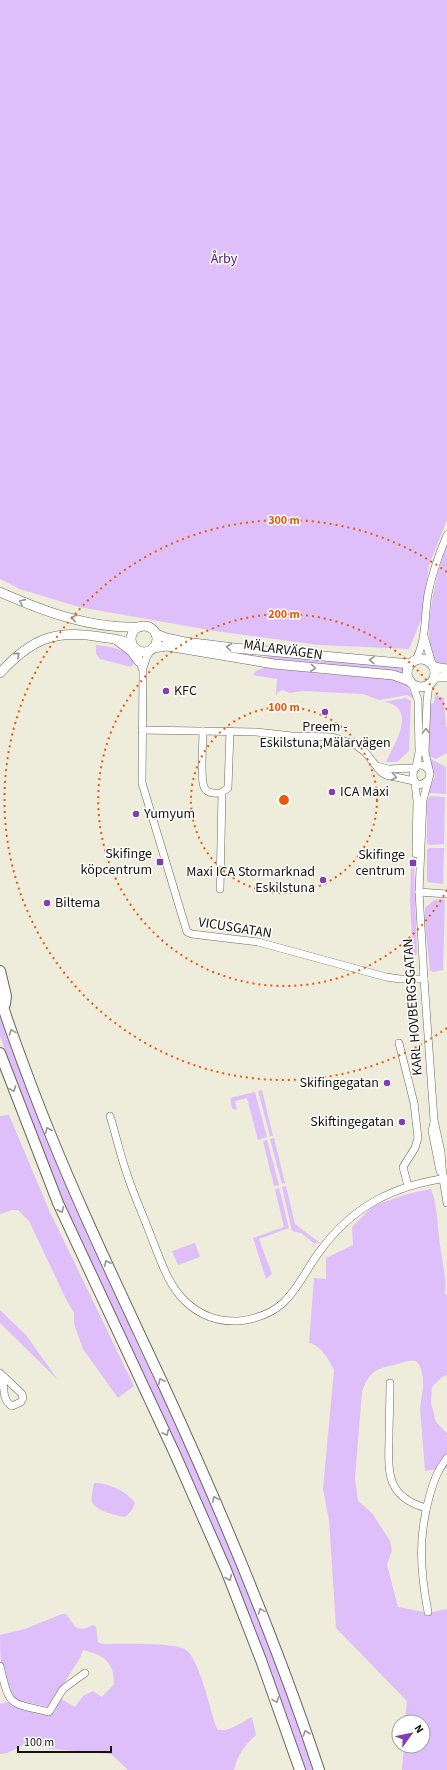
<svg xmlns="http://www.w3.org/2000/svg" width="447" height="1770" font-family="'Source Sans 3',sans-serif">
	<style>
		.green { fill: #dfbff9 }
		.lines { fill: none; stroke-linecap: round; stroke-linejoin: round }
		.minor-casing { stroke: #6b695a; stroke-width: 8 }
		.major-casing { stroke: #6b695a; stroke-width: 10 }
		.highway-casing { stroke: #6b695a; stroke-width: 12 }
		.minor { stroke: #fff; stroke-width: 7 }
		.major { stroke: #fff; stroke-width: 9 }
		.highway { stroke: #fff; stroke-width: 10 }
		.oneway { stroke: #959593 }
		.ring { fill: none; stroke: #e8590c; stroke-width: 2; stroke-dasharray: 2 4 }
		.poi-dot { fill: #833db0; stroke: #fff; stroke-width: 1.5 }
		.labels { text-anchor: middle; dominant-baseline: central; stroke-width: 3; stroke-linejoin: round; paint-order: stroke }
		.park-label { font-size: 14px; fill: #521675; stroke: #fff }
		.street-label { font-size: 14px; fill: #14140e; stroke: #fff }
		.poi-label { font-size: 14px; fill: #14140e; stroke: #fff; text-anchor: end }
		.centre { fill: #e8590c; stroke: #fff; stroke-width: 2 }
		.ring-label { font-size: 12px; text-anchor: middle; font-weight: bold; fill: #e8590c; stroke: #fff; stroke-width: 3; stroke-linejoin: round; paint-order: stroke }
	</style>
	<rect width="100%" height="100%" fill="#eeecdb"/>
	<g class="green">
		<polygon points="0,0 447,0 447,520 429,565 421,620 409,649 319,645 215,631 79,607 20,589 0,579"/>
		<path d="M447 544V663L444 665 438 664C417 642 438 570 447 544Z"/>
		<path d="M96 645C110 647 128 648 134 663L131 667 100 659 96 654Z"/>
		<polygon points="267,655 404,666 403,674 266,661"/>
		<polygon points="265,667 298,669 312,673 387,678 406,684 414,699 407,695 379,700 363,694 303,691 290,693 282,690 278,692 276,696 277,679 253,675 256,671"/>
		<polygon points="435,695 444,698 446,726 447,727 447,753 436,759 429,756 428,751 429,704 434,703"/>
		<path d="M406 698 411 701 409 751 397 762H386C395 744 418 707 384 702Z"/>
		<polygon points="429,758 446,767 446,794 427,793 435,776"/>
		<polygon points="430,796 445,797 444,844 429,845 427,843 427,800"/>
		<polygon points="429,848 444,848 443,884 428,882 427,879 427,849"/>
		<polygon points="411,867 414,868 417,954 413,958 410,900"/>
		<polygon points="445,899 443,970 433,972 430,970 425,925 425,908 434,900"/>
		<path d="M0 1012C17 1062 34 1111 54 1159 112 1296 181 1428 238 1565 265 1632 290 1701 313 1770H305L274 1681 227 1563 78 1236 44 1155 0 1036Z"/>
		<polygon points="262,1090 273,1136 270,1136 258,1091"/>
		<polygon points="255,1092 267,1137 258,1140 247,1098 235,1101 237,1109 234,1110 232,1108 230,1098"/>
		<polygon points="9,1115 49,1210 134,1386 118,1398 83,1349 74,1324 74,1313 66,1299 29,1221 18,1210 12,1210 0,1214 0,1116"/>
		<polygon points="274,1138 285,1183 282,1184 270,1139"/>
		<polygon points="267,1140 279,1185 274,1186 263,1141"/>
		<polygon points="286,1186 295,1224 320,1243 314,1243 301,1233 292,1231 282,1187"/>
		<polygon points="279,1188 289,1228 259,1239 272,1274 266,1279 253,1238 284,1227 275,1189"/>
		<path d="M431 1189C438 1207 437 1225 440 1245 442 1261 447 1278 445 1294L447 1295V1375L442 1377 432 1387 431 1403 436 1422 447 1433V1468L425 1471 420 1408 423 1388V1377L420 1366 416 1361C409 1360 404 1362 397 1364 376 1369 369 1371 362 1392L355 1478 358 1501 372 1513 390 1541 392 1550 387 1565 398 1607 429 1613 447 1609V1770H402L404 1746H423V1722H405L407 1701 336 1628 329 1520 323 1489 334 1370C330 1361 320 1344 309 1343L314 1278 326 1279V1258L353 1245 352 1227 373 1206 407 1194Z"/>
		<polygon points="195,1243 200,1257 178,1265 172,1251"/>
		<polygon points="0,1310 26,1335 58,1380 0,1323"/>
		<path d="M94 1483C108 1483 127 1491 135 1503 133 1509 130 1514 124 1517 115 1515 96 1511 92 1502 91 1497 93 1488 94 1483Z"/>
		<path d="M62 1614H66C76 1628 76 1633 93 1625L96 1627 98 1642 102 1644C117 1644 177 1642 186 1650 200 1660 210 1711 217 1729 228 1734 242 1721 252 1717L256 1735C244 1746 238 1754 234 1770H128L111 1754 51 1749 29 1743 7 1753 0 1754V1704L7 1702 49 1713 54 1711 61 1699 75 1707 83 1696 93 1691 102 1697 114 1684C114 1662 104 1655 83 1650L80 1658 49 1707 14 1700C1 1682 0 1656 0 1635L25 1629Z"/>
	</g>
	<g class="lines">
		<defs>
			<g id="minor">
				<polyline points="424,636 432,664"/>
				<polyline points="115,640 131,652 138,662"/>
				<polyline points="136,649 143,671 142,783 187,932 192,934 258,942 386,977 400,979 424,979"/>
				<path d="M415 661C427 640 424 617 428 594 432 574 439 554 447 535"/>
				<polyline points="143,668 147,656 151,650"/>
				<polyline points="412,683 418,700 419,752 416,767"/>
				<polyline points="429,684 427,701 425,752 430,774 423,800 419,892 424,979 434,1120 441,1152 443,1179 447,1203"/>
				<polyline points="142,730 256,732 292,736 332,737 354,744 365,752 381,772 386,775 414,781"/>
				<path d="M203 731C203 743 200 777 204 787 206 791 210 793 214 793 220 794 223 792 228 788L230 731"/>
				<polyline points="377,766 388,769 415,768"/>
				<path d="M428 780C408 799 408 750 429 770"/>
				<polyline points="415,782 417,801 416,854"/>
				<polyline points="220,889 222,793"/>
				<polyline points="419,892 447,894"/>
				<polyline points="399,1043 414,1103 418,1138 415,1148 403,1167 408,1186"/>
				<path d="M110 1116C116 1135 120 1155 127 1174 134 1196 144 1217 152 1239 161 1261 168 1285 186 1302 201 1316 219 1322 239 1321 255 1319 271 1314 283 1303 299 1288 307 1268 320 1251 353 1206 393 1186 447 1178"/>
				<polyline points="434,1122 432,1131 440,1171"/>
				<path d="M0 1373 22 1394 23 1398 21 1402 12 1406C2 1401 4 1386 3 1376"/>
				<path d="M390 1383C390 1402 389 1420 389 1439 388 1474 387 1497 426 1508"/>
				<path d="M428 1612C420 1570 418 1536 430 1494 434 1481 438 1469 447 1458"/>
				<path d="M0 1666C10 1708 8 1702 49 1712L63 1689 85 1673"/>
			</g>
			<g id="major">
				<path d="M0 592C43 611 90 629 139 627"/>
				<circle cx="144" cy="639" r="13"/>
				<polyline points="156,634 166,638 185,642 234,648 411,664"/>
				<polyline points="153,648 167,646 274,664 393,675 410,681"/>
				<circle cx="421" cy="673" r="14"/>
				<polyline points="434,667 447,669"/>
				<path d="M0 673C31 639 55 629 101 637 112 639 123 639 133 646"/>
				<polyline points="435,677 447,677"/>
			</g>
			<g id="highway">
				<polyline points="0,971 6,996 5,1004"/>
				<path d="M0 997C8 1024 18 1050 28 1077 67 1182 116 1283 163 1384 221 1510 275 1638 319 1770"/>
				<polyline points="0,1053 58,1203 175,1454 226,1570 261,1660 300,1770"/>
			</g>
		</defs>
		<use href="#minor" class="minor-casing"/>
		<use href="#major" class="major-casing"/>
		<use href="#highway" class="highway-casing"/>
		<use href="#minor" class="minor"/>
		<use href="#major" class="major"/>
		<use href="#highway" class="highway"/>
	</g>
	<defs><path id="oneway-chevron" d="M-2-3.5L2.5 0L-2 3.5" fill="none" stroke-width="1.6" stroke-linecap="round" stroke-linejoin="round"/></defs>
	<g class="oneway">
		<use href="#oneway-chevron" transform="translate(22 602) rotate(-156)"/>
		<use href="#oneway-chevron" transform="translate(74 618) rotate(-167)"/>
		<use href="#oneway-chevron" transform="translate(229 647) rotate(-173)"/>
		<use href="#oneway-chevron" transform="translate(17 655) rotate(-40)"/>
		<use href="#oneway-chevron" transform="translate(372 660) rotate(-176)"/>
		<use href="#oneway-chevron" transform="translate(313 668) rotate(6)"/>
		<use href="#oneway-chevron" transform="translate(426 731) rotate(-88)"/>
		<use href="#oneway-chevron" transform="translate(394 777) rotate(11)"/>
		<use href="#oneway-chevron" transform="translate(12 1032) rotate(-110)"/>
		<use href="#oneway-chevron" transform="translate(13 1089) rotate(70)"/>
		<use href="#oneway-chevron" transform="translate(48 1130) rotate(-112)"/>
		<use href="#oneway-chevron" transform="translate(61 1210) rotate(65)"/>
		<use href="#oneway-chevron" transform="translate(107 1263) rotate(-115)"/>
		<use href="#oneway-chevron" transform="translate(161 1381) rotate(-115)"/>
		<use href="#oneway-chevron" transform="translate(166 1433) rotate(65)"/>
		<use href="#oneway-chevron" transform="translate(215 1499) rotate(-114)"/>
		<use href="#oneway-chevron" transform="translate(229 1578) rotate(68)"/>
		<use href="#oneway-chevron" transform="translate(261 1611) rotate(-111)"/>
		<use href="#oneway-chevron" transform="translate(276 1700) rotate(70)"/>
		<use href="#oneway-chevron" transform="translate(306 1733) rotate(-109)"/>
	</g>
	<g class="ring">
		<circle cx="284" cy="800" r="93"/>
		<path d="M447 890A186 186 0 1 1 447 710"/>
		<path d="M447 1028A280 280 0 1 1 447 572"/>
	</g>
	<g class="poi-dot">
		<circle cx="166" cy="691" r="4"/>
		<circle cx="325" cy="712" r="4"/>
		<circle cx="332" cy="792" r="4"/>
		<circle cx="136" cy="814" r="4"/>
		<rect x="156" y="858" width="8" height="8" rx="2"/>
		<rect x="409" y="859" width="8" height="8" rx="2"/>
		<circle cx="323" cy="880" r="4"/>
		<circle cx="47" cy="903" r="4"/>
		<circle cx="387" cy="1083" r="4"/>
		<circle cx="402" cy="1122" r="4"/>
	</g>
	<g class="labels">
		<g class="park-label">
			<text x="224" y="259">Årby</text>
		</g>
		<g class="street-label">
			<text transform="translate(283 650) rotate(8)">MÄLARVÄGEN</text>
			<text transform="translate(235 928) rotate(9)">VICUSGATAN</text>
			<text transform="translate(413 1007) rotate(-94)">KARL HOVBERGSGATAN</text>
		</g>
		<g class="poi-label">
			<text x="174" y="691" text-anchor="start">KFC</text>
			<text x="325" y="727" text-anchor="middle">Preem -<tspan x="325" dy="16">Eskilstuna,Mälarvägen</tspan></text>
			<text x="340" y="792" text-anchor="start">ICA Maxi</text>
			<text x="144" y="814" text-anchor="start">Yumyum</text>
			<text x="152" y="854">Skifinge<tspan x="152" dy="16">köpcentrum</tspan></text>
			<text x="405" y="855">Skifinge<tspan x="405" dy="16">centrum</tspan></text>
			<text x="315" y="872">Maxi ICA Stormarknad<tspan x="315" dy="16">Eskilstuna</tspan></text>
			<text x="55" y="903" text-anchor="start">Biltema</text>
			<text x="379" y="1083">Skifingegatan</text>
			<text x="394" y="1122">Skiftingegatan</text>
		</g>
	</g>
	<circle cx="284" cy="800" r="6" class="centre"/>
	<g class="ring-label">
		<text x="284" y="524">300 m</text>
		<text x="284" y="618">200 m</text>
		<text x="284" y="711">100 m</text>
	</g>
	<g transform="translate(411 1734) rotate(57)"><circle r="19" fill="#ffffff" stroke="#a1a19f"/>
	<path d="M0-3L7 15L0 10L-7 15Z" fill="#833db0"/>
	<text y="-6" font-size="11" font-weight="bold" text-anchor="middle" fill="#14140e">N</text>
	</g>
	<path d="M18 1746v6h93v-6" fill="none" stroke="#14140e" stroke-width="2"/>
	<text x="24" y="1746" font-size="12" fill="#14140e" stroke="#ffffff" stroke-width="3" paint-order="stroke">100 m</text>
</svg>
